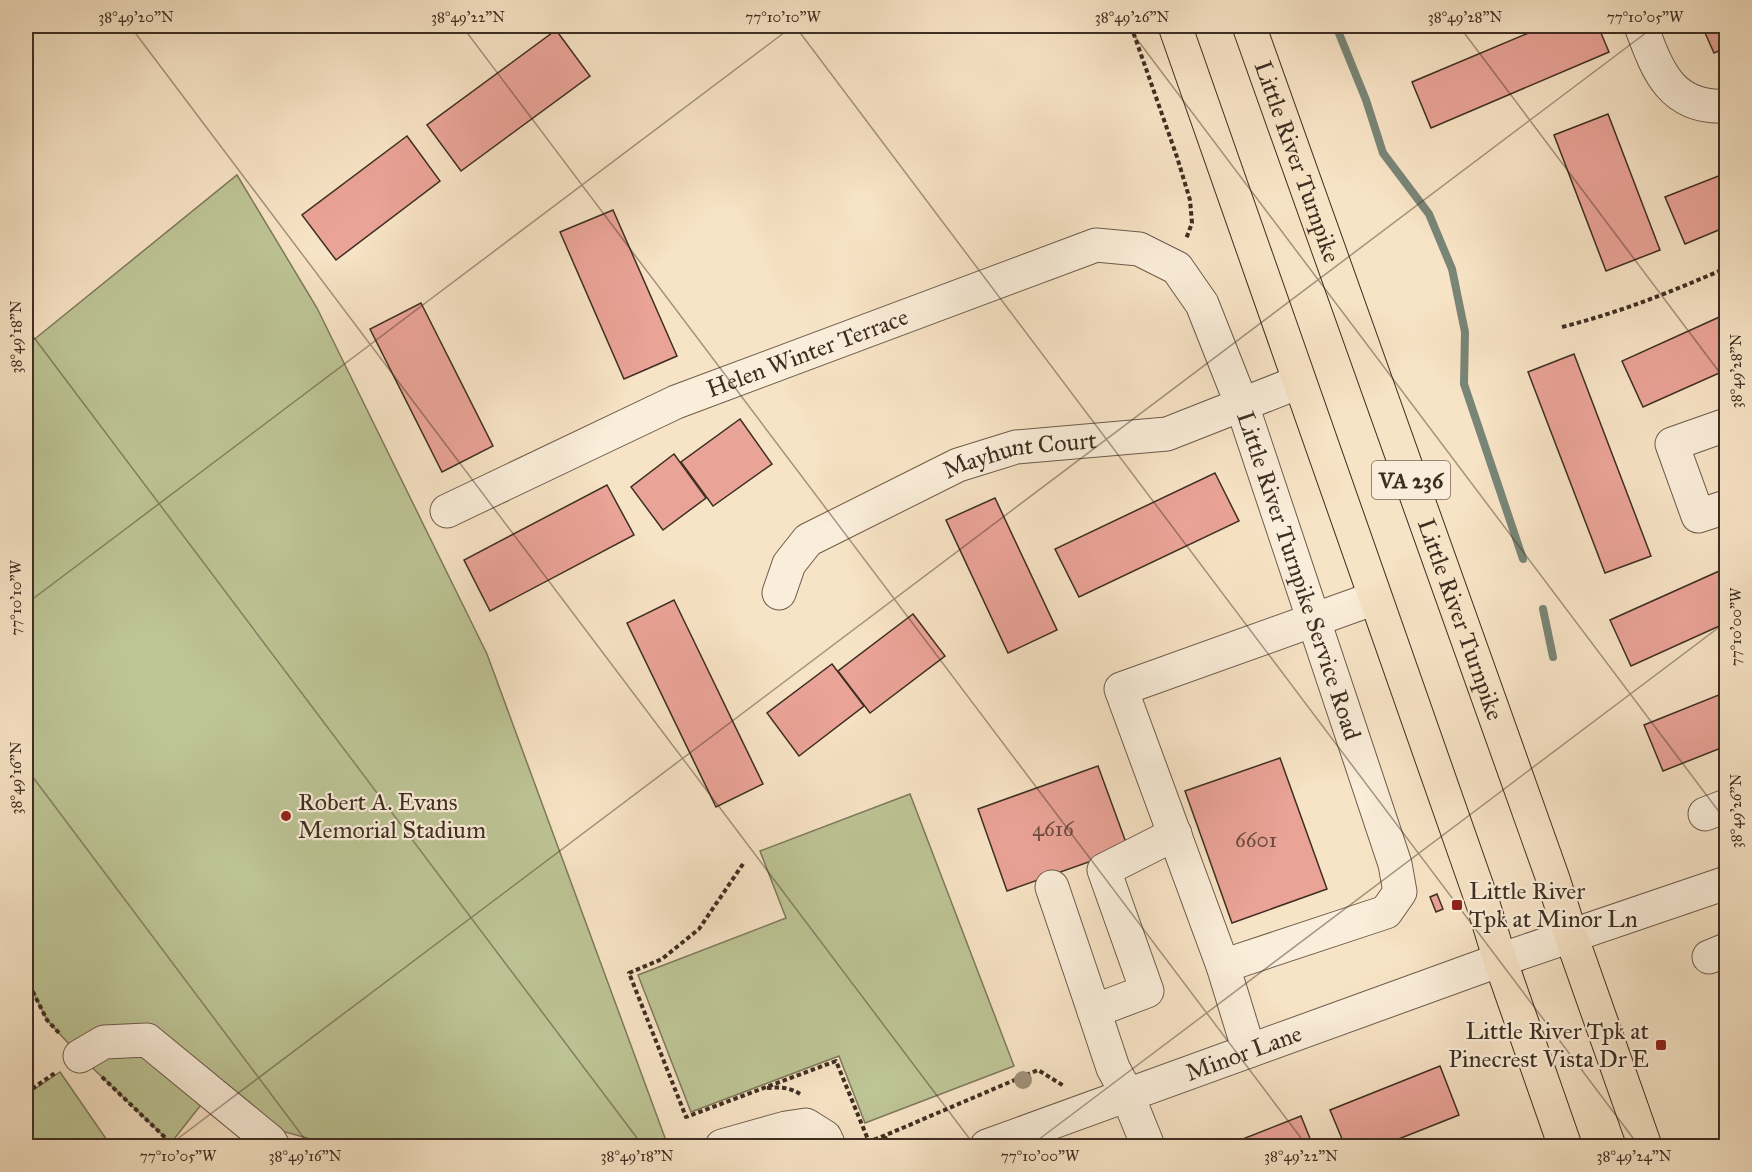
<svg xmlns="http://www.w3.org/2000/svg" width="1752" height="1172" font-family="'IM FELL Great Primer',serif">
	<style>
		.green { fill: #bdc495; stroke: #7e795c; stroke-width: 1.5 }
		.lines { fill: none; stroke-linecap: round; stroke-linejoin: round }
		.stream { stroke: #788577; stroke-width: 8 }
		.building { fill: #eaa397; stroke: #3e2e22; stroke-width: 1.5 }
		.minor-casing { stroke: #6c5b4b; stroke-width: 35 }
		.major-casing { stroke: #3e2e22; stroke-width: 35 }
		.path { stroke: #3e2e22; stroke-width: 4; stroke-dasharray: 4.5 3; stroke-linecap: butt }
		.minor { stroke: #faedd9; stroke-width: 33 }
		.major { stroke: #f7e3c5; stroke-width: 33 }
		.tree { fill: #9f9078 }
		.ticks { fill: none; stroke: #3e2e22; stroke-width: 1.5; stroke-opacity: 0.45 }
		.poi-dot { fill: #8f2418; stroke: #faedd9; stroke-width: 2 }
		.labels { text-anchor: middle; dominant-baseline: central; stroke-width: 4.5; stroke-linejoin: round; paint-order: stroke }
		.number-label { font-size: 21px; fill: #694b3f }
		.shield { fill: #faedd9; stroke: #766759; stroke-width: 1.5 }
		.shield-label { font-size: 22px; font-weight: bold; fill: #3e2e22 }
		.street-label { font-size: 24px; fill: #3e2e22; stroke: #faedd9 }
		.poi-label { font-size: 24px; fill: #3e2e22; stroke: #faedd9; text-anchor: start }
		.neatline { fill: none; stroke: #3e2e22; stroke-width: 2 }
		.ticks-label { font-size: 15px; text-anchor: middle; fill: #3e2e22 }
	</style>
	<rect width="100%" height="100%" fill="#f7e3c5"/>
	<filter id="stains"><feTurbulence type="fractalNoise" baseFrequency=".00333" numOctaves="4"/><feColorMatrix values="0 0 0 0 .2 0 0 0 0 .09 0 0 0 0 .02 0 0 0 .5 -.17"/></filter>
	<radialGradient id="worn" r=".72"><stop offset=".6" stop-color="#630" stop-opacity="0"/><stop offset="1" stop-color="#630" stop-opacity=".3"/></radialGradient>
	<g class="green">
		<polygon points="237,175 317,308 487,654 668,1146 361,1146 314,1140 246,1121 204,1101 171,1143 80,1056 47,1020 26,978 26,346"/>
		<polygon points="910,794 1014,1066 865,1123 839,1056 691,1112 638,975 786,918 760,851"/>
		<polygon points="60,1072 111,1146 26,1146 26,1095"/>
	</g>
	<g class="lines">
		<g class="stream">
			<polyline points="1336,26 1366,100 1383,153 1429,214 1452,269 1465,332 1464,384 1523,559"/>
			<polyline points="1543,609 1553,657"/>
		</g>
	</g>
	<g class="building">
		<polygon points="1545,26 1598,26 1609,52 1431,128 1412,82"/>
		<polygon points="1702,26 1726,26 1726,48 1714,53"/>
		<polygon points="556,30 590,76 461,171 427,125"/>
		<polygon points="1608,114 1660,250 1606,271 1554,135"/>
		<polygon points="407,136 440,181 336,260 302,215"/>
		<polygon points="1726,173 1726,227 1685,244 1665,197"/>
		<polygon points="613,210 677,356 624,379 560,232"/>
		<polygon points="421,303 493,446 442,472 370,329"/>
		<polygon points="1726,314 1726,370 1643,407 1622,361"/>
		<polygon points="1574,354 1651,556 1605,573 1528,372"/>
		<polygon points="740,419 772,464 713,506 681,462"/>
		<polygon points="674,454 706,498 663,530 631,487"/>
		<polygon points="1215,473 1239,521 1079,597 1055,549"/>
		<polygon points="607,485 634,535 490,611 464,560"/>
		<polygon points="995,498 1057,630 1008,653 946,520"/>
		<polygon points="1726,568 1726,623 1631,666 1610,620"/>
		<polygon points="674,600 763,784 716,807 627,623"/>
		<polygon points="913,614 945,656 870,713 838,671"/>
		<polygon points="832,664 864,706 799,756 767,713"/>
		<polygon points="1726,692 1726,746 1663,771 1644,725"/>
		<polygon points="1280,758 1327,889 1232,923 1185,791"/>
		<polygon points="1098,766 1128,848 1007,891 978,809"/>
		<polygon points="1437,894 1443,909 1436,912 1430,897"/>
		<polygon points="1726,1012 1726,1032 1719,1016"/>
		<polygon points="1440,1066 1459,1115 1381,1146 1345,1146 1330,1110"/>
		<polygon points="1301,1116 1313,1146 1225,1146"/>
	</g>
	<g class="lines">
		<defs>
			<g id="minor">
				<path d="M1641 26C1657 69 1670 109 1726 106"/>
				<polyline points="1726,425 1672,444 1698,516 1726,507"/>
				<path id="s1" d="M447 511 676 402 1096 245 1139 249 1177 268 1202 304 1242 405 1395 864 1400 892 1386 912 1223 966"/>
				<path id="s2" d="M779 593 789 564 808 540 958 465 1016 447 1167 434 1299 382"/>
				<polyline points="1705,814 1726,806"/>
				<polyline points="1052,887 1094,1011 1147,991 1104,870 1175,834"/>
				<polyline points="1709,957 1726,950"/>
				<polyline points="1094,1011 1113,1068 1127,1094 1148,1146"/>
				<polyline points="1249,1051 1223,966 1121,689 1375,598"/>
				<polyline points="80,1056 104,1042 147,1040 270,1141 273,1146"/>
				<polyline points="722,1146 786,1128 806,1125 825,1137 829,1146"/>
				<path id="s3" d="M987 1146 1500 960 1726 883"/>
			</g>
			<g id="major">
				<polyline points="1175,26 1483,904 1500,960 1565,1146"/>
				<path id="s4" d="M1249 26 1553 879 1571 936 1645 1146"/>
			</g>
		</defs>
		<use href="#minor" class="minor-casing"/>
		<use href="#major" class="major-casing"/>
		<g class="path">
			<polyline points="1131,26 1177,157 1190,200 1192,223 1186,239"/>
			<path d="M1562 327C1621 312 1671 292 1726 268"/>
			<polyline points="743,864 699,929 662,959 629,973 686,1117 836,1061 869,1142"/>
			<polyline points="26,915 31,912"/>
			<polyline points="26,978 47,1020 61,1035"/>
			<polyline points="102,1077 174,1146"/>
			<path d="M767 1088C780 1087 789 1087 800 1094"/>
			<polyline points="26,1093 55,1073"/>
			<polyline points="860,1145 886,1135 1038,1070 1064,1086"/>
			<polyline points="881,1146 886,1136"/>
		</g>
		<use href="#minor" class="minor"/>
		<use href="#major" class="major"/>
	</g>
	<circle class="tree" cx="1023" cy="1080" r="9"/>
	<path class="ticks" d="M130 26 975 1146M462 26 1307 1146M795 26 1639 1146M1127 26 1726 821M1459 26 1726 381M26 327 643 1146M26 604 793 26M26 768 310 1146M168 1146 1655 26M1030 1146 1726 622"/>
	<g class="poi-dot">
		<circle cx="286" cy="816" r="6"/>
		<rect x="1451" y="899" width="12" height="12" rx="3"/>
		<rect x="1655" y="1039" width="12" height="12" rx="3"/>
	</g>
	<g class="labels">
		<g class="number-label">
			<text x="1053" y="829">4616</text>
			<text x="1256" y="840">6601</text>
		</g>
		<rect class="shield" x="1372" y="461" width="78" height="38" rx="4.5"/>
		<g class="shield-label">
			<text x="1411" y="480">VA 236</text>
		</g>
		<g class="street-label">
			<text stroke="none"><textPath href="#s4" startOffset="144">Little River Turnpike</textPath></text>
			<text stroke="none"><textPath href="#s1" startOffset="394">Helen Winter Terrace</textPath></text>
			<text stroke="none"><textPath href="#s2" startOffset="292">Mayhunt Court</textPath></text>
			<text stroke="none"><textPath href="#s1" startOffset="1120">Little River Turnpike Service Road</textPath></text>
			<text stroke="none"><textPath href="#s4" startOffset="630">Little River Turnpike</textPath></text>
			<text stroke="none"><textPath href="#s3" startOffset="273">Minor Lane</textPath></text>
		</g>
		<g class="poi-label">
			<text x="298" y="802">Robert A. Evans<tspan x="298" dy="28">Memorial Stadium</tspan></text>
			<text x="1469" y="891">Little River<tspan x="1469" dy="28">Tpk at Minor Ln</tspan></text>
			<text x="1649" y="1031" text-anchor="end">Little River Tpk at<tspan x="1649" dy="28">Pinecrest Vista Dr E</tspan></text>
		</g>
	</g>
	<rect width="1752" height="1172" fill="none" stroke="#f7e3c5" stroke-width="66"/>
	<rect x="33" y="33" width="1686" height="1106" class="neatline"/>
	<g class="ticks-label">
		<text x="136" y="22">38°49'20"N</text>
		<text x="468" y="22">38°49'22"N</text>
		<text x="783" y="22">77°10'10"W</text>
		<text x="1132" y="22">38°49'26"N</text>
		<text x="1465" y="22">38°49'28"N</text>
		<text x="1645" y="22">77°10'05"W</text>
		<text transform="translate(16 337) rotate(-90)" y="5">38°49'18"N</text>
		<text transform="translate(1736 371) rotate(-90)" y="5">38°49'28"N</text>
		<text transform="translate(16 598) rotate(-90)" y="5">77°10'10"W</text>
		<text transform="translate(1736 627) rotate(-90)" y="5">77°10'00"W</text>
		<text transform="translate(16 778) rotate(-90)" y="5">38°49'16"N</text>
		<text transform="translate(1736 811) rotate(-90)" y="5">38°49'26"N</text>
		<text x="178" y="1161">77°10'05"W</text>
		<text x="305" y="1161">38°49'16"N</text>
		<text x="637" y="1161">38°49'18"N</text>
		<text x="1040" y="1161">77°10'00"W</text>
		<text x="1301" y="1161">38°49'22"N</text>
		<text x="1634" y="1161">38°49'24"N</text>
	</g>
	<rect width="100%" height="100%" filter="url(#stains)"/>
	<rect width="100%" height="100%" fill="url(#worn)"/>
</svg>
